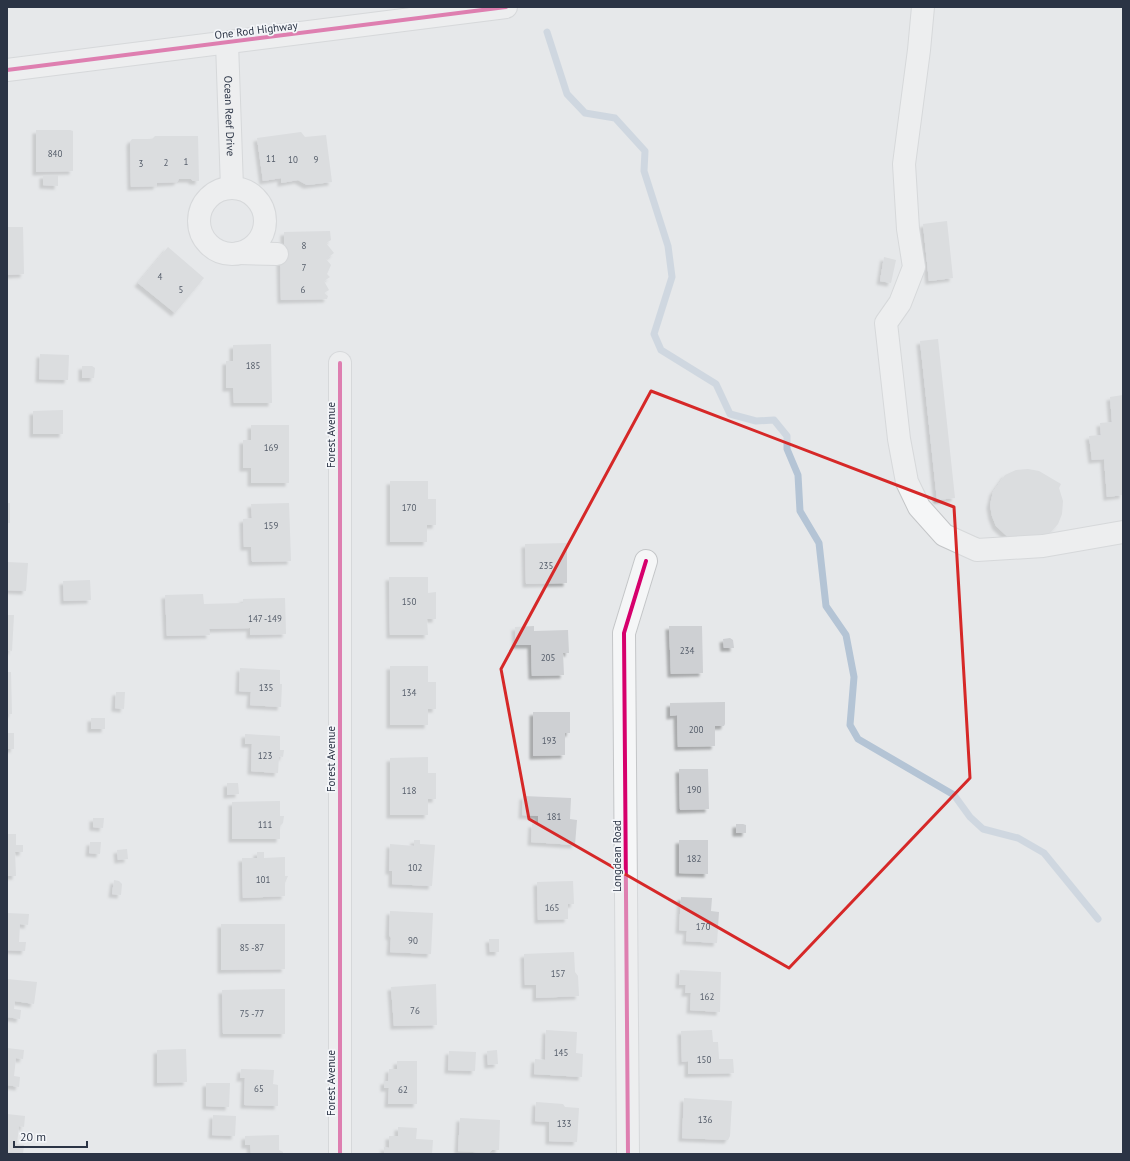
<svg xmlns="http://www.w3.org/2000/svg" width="1130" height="1161" font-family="'PT Sans',sans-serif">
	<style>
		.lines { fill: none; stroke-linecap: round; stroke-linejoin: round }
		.stream { stroke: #b4c4d5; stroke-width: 7 }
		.building { fill: #ced0d3; filter: url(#shadow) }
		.minor-casing { stroke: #c4c6c8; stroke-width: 24 }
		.minor { stroke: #f5f6f7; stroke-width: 22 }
		.cycleway-casing { stroke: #f4f6f9; stroke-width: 6 }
		.cycleway { stroke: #d6006c; stroke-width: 4 }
		.marked { fill: none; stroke: #d62828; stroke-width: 3; stroke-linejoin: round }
		.labels { text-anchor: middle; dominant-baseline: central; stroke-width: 3.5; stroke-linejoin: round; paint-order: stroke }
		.number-label { font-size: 9px; fill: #545c69 }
		.street-label { font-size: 11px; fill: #2b3445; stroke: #f4f6f9 }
	</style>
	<defs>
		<filter id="shadow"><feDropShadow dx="-3.5" dy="3.5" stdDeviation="1" flood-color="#0004"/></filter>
	</defs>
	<rect width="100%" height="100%" fill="#e6e8ea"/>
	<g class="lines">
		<polyline class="stream" points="547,32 567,94 585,113 615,118 645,151 644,171 668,246 672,277 654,334 661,350 716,384 730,414 756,421 774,420 787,436 787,449 798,475 800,511 819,543 826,606 846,635 854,677 850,725 858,739 954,795 970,817 983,829 1018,838 1044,853 1098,919"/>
	</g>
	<g class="building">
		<polygon points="36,130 70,130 73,131 73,171 36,172"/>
		<polygon points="301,132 305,137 326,135 332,182 307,185 298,180 281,183 281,178 263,181 257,138"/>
		<polygon points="155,136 198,136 199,181 193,181 191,179 179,179 177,182 157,183 157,186 131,187 130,142 132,139 152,139"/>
		<polygon points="43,175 58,175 58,186 43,185"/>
		<polygon points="947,221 953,278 929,281 923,224"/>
		<polygon points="7,227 23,227 24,274 7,275"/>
		<polygon points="330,231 331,240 326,243 334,253 326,259 331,265 327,274 330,277 324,281 329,290 324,293 328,296 327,299 281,300 280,253 284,250 284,232"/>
		<polygon points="168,247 204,278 175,313 138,283"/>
		<polygon points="884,257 896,260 891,283 880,281"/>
		<polygon points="938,339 955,498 937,500 920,341"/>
		<polygon points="271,344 272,403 234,403 233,388 226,388 226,361 233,361 233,345"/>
		<polygon points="40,354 69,355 68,380 39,379"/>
		<polygon points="82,366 92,366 95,368 94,378 82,378"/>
		<polygon points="1123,395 1123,495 1107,497 1104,459 1092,460 1089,436 1101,435 1100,423 1112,422 1110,397"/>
		<polygon points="63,410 63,434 33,434 33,411"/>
		<polygon points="251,425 289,425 289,483 251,483 251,468 243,468 243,440 251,440"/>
		<polygon points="1028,469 1039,471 1061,484 1059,488 1063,501 1062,514 1058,524 1049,534 1037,540 1008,537 996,526 992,516 990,505 993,492 1005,475 1016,470"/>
		<polygon points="390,481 428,481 428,499 436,499 436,525 427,525 427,542 390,542"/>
		<rect x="7" y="503" width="3" height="20"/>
		<polygon points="289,503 291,561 252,562 251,547 244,547 243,519 252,518 251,504"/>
		<polygon points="567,543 567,583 526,584 525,544"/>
		<polygon points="7,562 28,563 26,591 7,590"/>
		<polygon points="389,577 428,577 428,593 436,592 436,619 427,619 428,635 390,635"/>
		<polygon points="90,580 91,600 64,601 63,581"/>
		<polygon points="203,594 204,604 243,603 243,599 285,598 286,634 250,635 250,628 209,629 210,635 167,636 165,595"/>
		<polygon points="7,615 14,615 12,651 7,650"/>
		<polygon points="534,626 534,631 568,630 569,653 563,653 564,675 532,676 531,645 516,645 515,627"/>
		<polygon points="669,626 702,626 703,673 671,674"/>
		<polygon points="730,638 733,640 734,648 724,648 723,639"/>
		<polygon points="390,666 428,666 428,682 436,682 436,709 428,709 428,725 390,725"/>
		<polygon points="240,668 280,670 280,684 282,684 281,707 250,705 251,692 239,691"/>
		<polygon points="7,672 11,672 12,714 7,714"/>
		<polygon points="116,692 125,692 124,709 115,708"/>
		<polygon points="725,702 725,724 724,726 715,726 715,746 678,747 677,715 670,716 670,703"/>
		<polygon points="533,712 570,712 570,733 565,733 565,755 533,756"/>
		<rect x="91" y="718" width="14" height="11"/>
		<rect x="7" y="733" width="7" height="16"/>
		<polygon points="245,734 280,736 280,750 284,750 283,757 279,756 278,773 251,771 252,744 245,744"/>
		<polygon points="428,757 428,773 436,773 436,799 428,799 428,815 390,815 390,758"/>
		<polygon points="679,769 708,769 709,809 680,810"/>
		<polygon points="227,783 238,783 239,794 227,795"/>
		<polygon points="523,796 571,798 570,819 577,820 575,845 531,842 532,824 538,824 538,816 522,815"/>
		<polygon points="280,801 280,816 284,816 283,823 280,826 280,839 232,839 232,802"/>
		<polygon points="93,818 104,818 103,828 93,827"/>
		<polygon points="736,824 743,824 746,825 746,833 736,833"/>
		<polygon points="7,834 16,834 16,845 23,845 23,852 15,852 16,876 7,876"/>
		<polygon points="414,840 420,840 420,844 435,845 432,886 392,884 392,871 389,871 390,844 414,846"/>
		<polygon points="679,840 708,840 708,874 679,873"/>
		<polygon points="90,842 101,842 100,854 89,853"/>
		<polygon points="127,849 128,859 118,860 117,850"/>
		<polygon points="257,852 264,852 264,858 285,857 285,876 288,876 285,883 285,896 243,898 242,858 257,858"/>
		<polygon points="114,880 119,881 122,884 121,895 112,894"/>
		<polygon points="573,881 574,904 568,904 568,919 538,920 537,882"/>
		<polygon points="681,897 712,898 711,911 719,912 717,943 686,941 687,931 679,930"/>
		<polygon points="390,911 433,913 431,954 390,952 391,938 389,935"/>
		<polygon points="7,913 29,914 28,925 20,924 19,942 26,942 25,951 7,950"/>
		<polygon points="221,924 285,924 285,969 221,970"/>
		<polygon points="489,939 499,939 499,952 490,952"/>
		<polygon points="574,952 575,972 578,976 579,996 536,998 536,985 525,985 524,954"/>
		<polygon points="680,970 721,972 720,1012 690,1010 691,993 685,993 686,985 679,985"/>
		<polygon points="7,979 37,982 34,1004 15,1001 14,1009 21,1010 20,1019 7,1017"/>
		<polygon points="436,984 437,1025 394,1026 391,987"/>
		<polygon points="285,989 285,1034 223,1034 222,990"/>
		<polygon points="546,1030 577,1032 576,1053 583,1054 582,1077 534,1074 535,1059 545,1060"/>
		<polygon points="712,1030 713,1042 718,1042 719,1059 733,1059 734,1073 688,1074 688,1061 682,1062 681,1031"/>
		<polygon points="7,1048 24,1050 23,1059 16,1058 14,1076 20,1077 19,1087 7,1085"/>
		<polygon points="186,1049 187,1082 157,1083 157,1050"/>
		<polygon points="497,1050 498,1064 488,1065 487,1051"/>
		<polygon points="449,1051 476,1052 475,1071 448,1070"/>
		<polygon points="397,1061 417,1061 417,1104 388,1104 389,1088 384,1088 384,1081 388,1081 389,1069 397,1069"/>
		<polygon points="241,1069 274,1070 273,1084 278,1085 278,1106 244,1105 245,1078 240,1078"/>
		<polygon points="206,1083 230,1083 229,1107 206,1106"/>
		<polygon points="684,1098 732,1101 730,1136 728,1140 682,1138"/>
		<polygon points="536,1102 563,1104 565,1107 579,1108 577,1142 549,1141 549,1122 535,1121"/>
		<polygon points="7,1114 25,1116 24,1127 19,1126 17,1144 24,1145 23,1154 7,1152"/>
		<polygon points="213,1115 236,1116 235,1136 212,1135"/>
		<polygon points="460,1118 500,1120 499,1150 492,1150 489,1153 458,1151"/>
		<polygon points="398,1127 417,1128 416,1139 433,1140 432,1154 384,1154 384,1147 389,1148 389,1136 398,1136"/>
		<polygon points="279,1135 279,1150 283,1152 283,1154 251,1154 250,1145 245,1145 245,1136"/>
	</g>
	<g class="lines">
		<defs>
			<g id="minor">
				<polyline points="923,7 919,50 904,164 908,229 914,267 900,303 886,323 899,439 907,482 919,507 944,535 977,550 1043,546 1123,532"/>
				<path id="s1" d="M227 43 232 188"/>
				<polyline points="7,70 506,7"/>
				<circle cx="232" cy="221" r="33"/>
				<polyline points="239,253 277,254"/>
				<polyline points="340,363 340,1154"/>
				<polyline points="628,1154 624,633 646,561"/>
			</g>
		</defs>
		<use href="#minor" class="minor-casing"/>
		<use href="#minor" class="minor"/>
		<defs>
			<g id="cycleway">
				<polyline points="7,70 506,7"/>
				<polyline points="340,363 340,1154"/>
				<polyline points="628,1154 624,633 646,561"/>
			</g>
		</defs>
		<use href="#cycleway" class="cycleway-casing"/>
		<use href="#cycleway" class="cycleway"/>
	</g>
	<path d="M0 0H1130V1161H0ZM651 391 954 507 970 778 789 968 529 819 501 669Z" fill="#e6e8ea" fill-opacity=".55" fill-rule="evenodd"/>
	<path class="marked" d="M651 391 954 507 970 778 789 968 529 819 501 669Z"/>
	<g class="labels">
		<g class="number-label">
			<text x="55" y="153">840</text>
			<text x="271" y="158">11</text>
			<text x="293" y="159">10</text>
			<text x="316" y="159">9</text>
			<text x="186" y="161">1</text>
			<text x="166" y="162">2</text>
			<text x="141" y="163">3</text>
			<text x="304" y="245">8</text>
			<text x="304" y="267">7</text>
			<text x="160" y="276">4</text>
			<text x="181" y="289">5</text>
			<text x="303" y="289">6</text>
			<text x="253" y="365">185</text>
			<text x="271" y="447">169</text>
			<text x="409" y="507">170</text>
			<text x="271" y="525">159</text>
			<text x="546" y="565">235</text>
			<text x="409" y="601">150</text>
			<text x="265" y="618">147 -149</text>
			<text x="687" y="650">234</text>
			<text x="548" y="657">205</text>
			<text x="266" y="687">135</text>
			<text x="409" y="692">134</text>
			<text x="696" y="729">200</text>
			<text x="549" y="740">193</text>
			<text x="265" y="755">123</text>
			<text x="694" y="789">190</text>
			<text x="409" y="790">118</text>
			<text x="554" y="816">181</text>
			<text x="265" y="824">111</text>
			<text x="694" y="858">182</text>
			<text x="415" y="867">102</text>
			<text x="263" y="879">101</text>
			<text x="552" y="907">165</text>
			<text x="703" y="926">170</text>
			<text x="413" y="940">90</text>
			<text x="252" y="947">85 -87</text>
			<text x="558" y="973">157</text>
			<text x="707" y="996">162</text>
			<text x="415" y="1010">76</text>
			<text x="252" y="1013">75 -77</text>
			<text x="561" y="1052">145</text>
			<text x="704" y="1059">150</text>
			<text x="259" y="1088">65</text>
			<text x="403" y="1089">62</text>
			<text x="705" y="1119">136</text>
			<text x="564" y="1123">133</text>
		</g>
		<g class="street-label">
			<text transform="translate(256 30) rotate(-7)">One Rod Highway</text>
			<text stroke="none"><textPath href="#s1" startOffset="73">Ocean Reef Drive</textPath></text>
			<text transform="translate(331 435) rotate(-90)">Forest Avenue</text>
			<text transform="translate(331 759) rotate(-90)">Forest Avenue</text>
			<text transform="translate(617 856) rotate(-90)">Longdean Road</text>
			<text transform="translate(331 1083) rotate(-90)">Forest Avenue</text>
		</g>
	</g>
	<rect width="1130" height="1161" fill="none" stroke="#2b3445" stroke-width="16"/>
	<path d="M14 1141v6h73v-6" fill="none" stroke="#2b3445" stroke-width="2"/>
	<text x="20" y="1141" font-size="12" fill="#2b3445" stroke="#f4f6f9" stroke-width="3" paint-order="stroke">20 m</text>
</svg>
